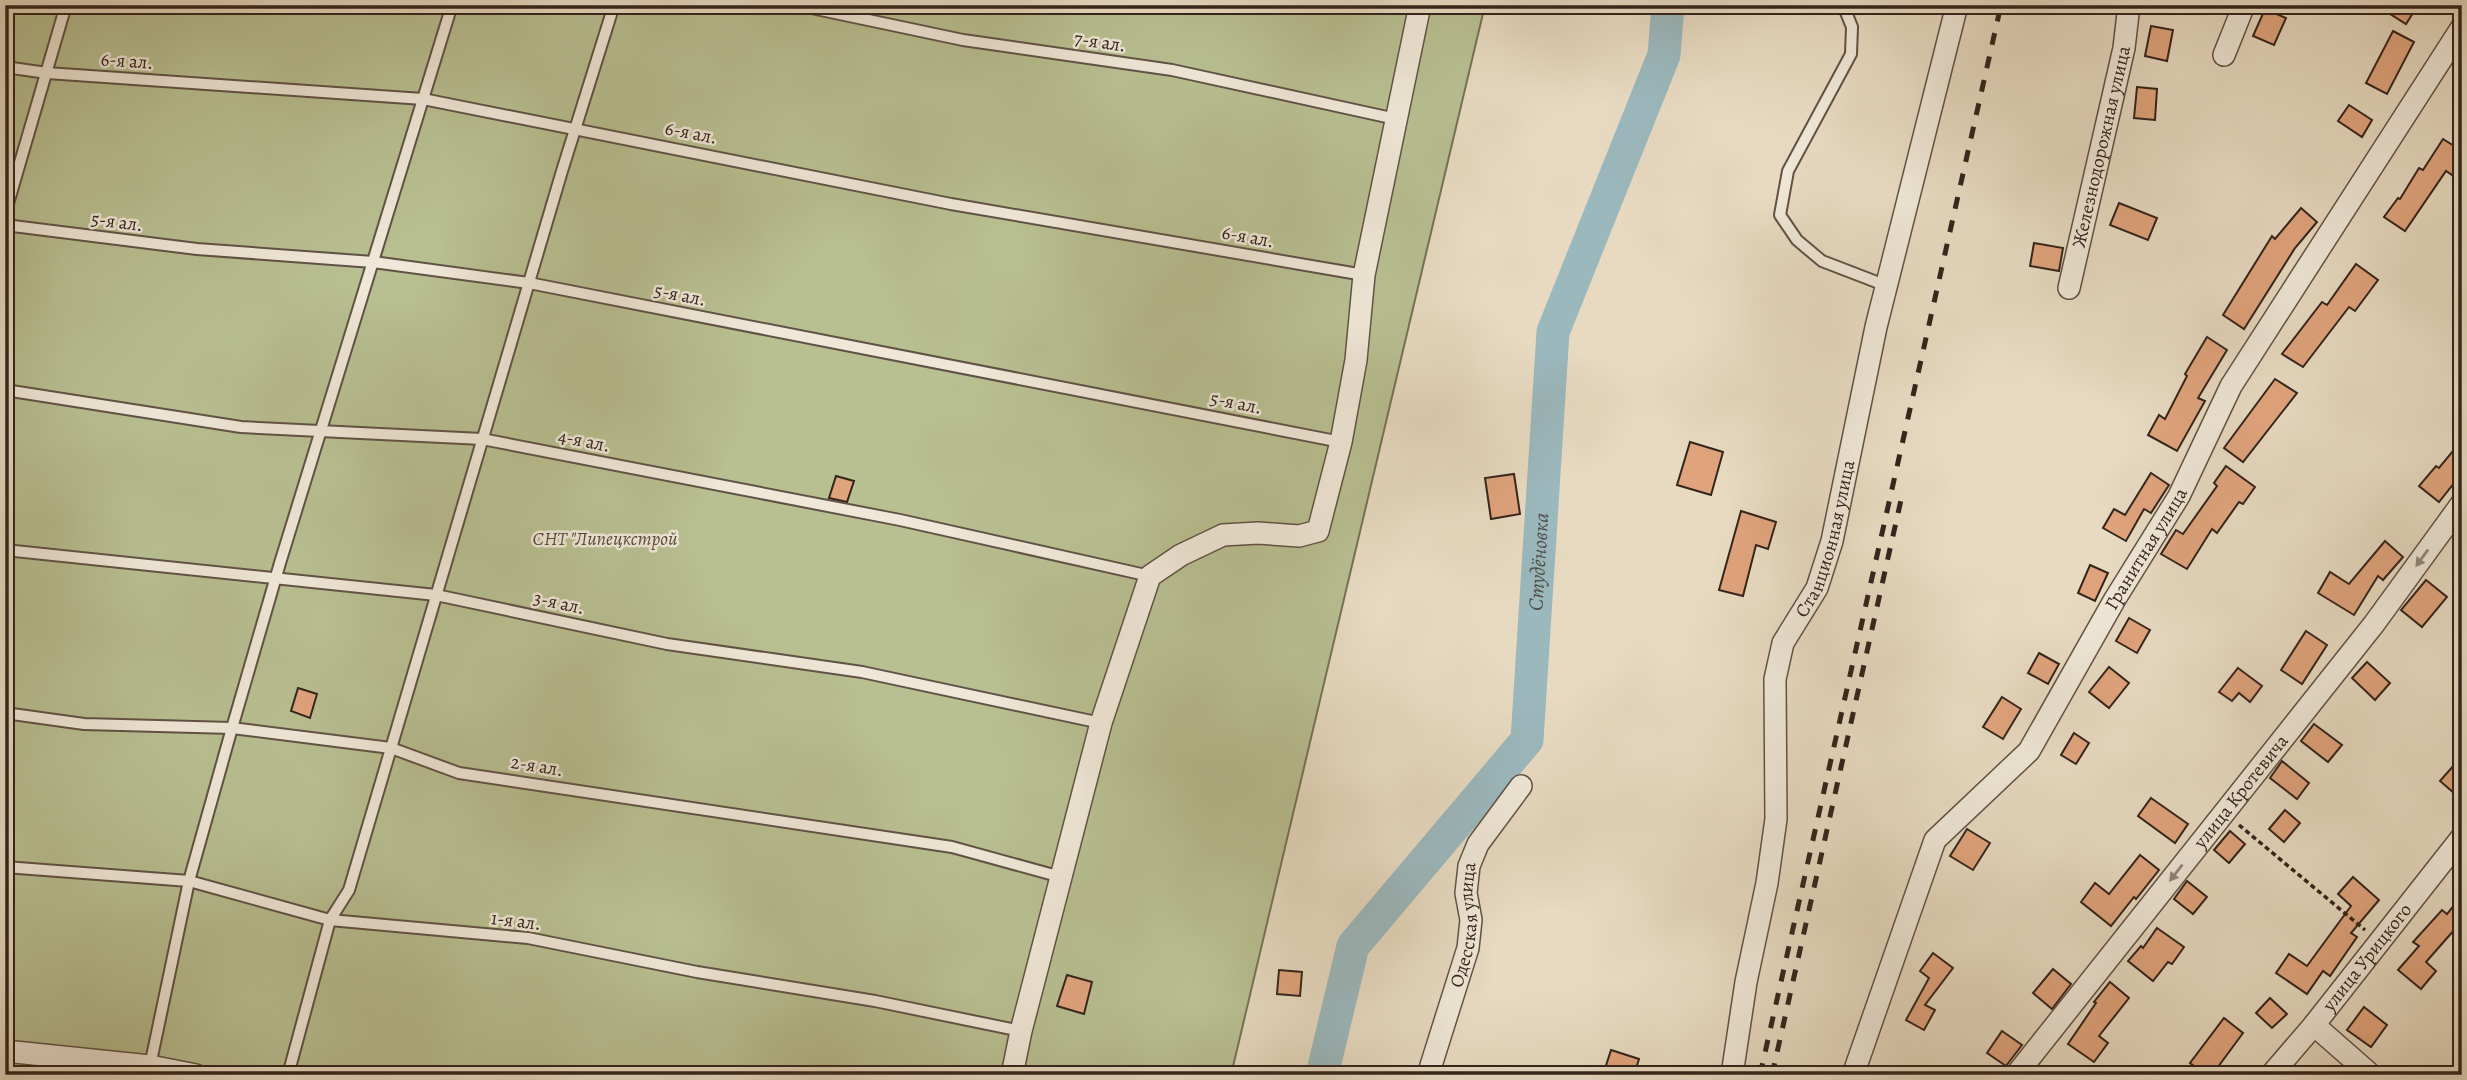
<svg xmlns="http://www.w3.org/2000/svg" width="2467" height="1080" font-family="Alegreya,serif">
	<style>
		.green { fill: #b8bf91; stroke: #767256; stroke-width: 2 }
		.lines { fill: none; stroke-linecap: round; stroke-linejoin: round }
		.river { stroke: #9bb8bd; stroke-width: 33 }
		.building { fill: #e0a47d; stroke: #34241c; stroke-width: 2 }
		.lane-casing { stroke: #615245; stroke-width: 14 }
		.street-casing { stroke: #615245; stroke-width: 24 }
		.path { stroke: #34241c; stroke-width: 3.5; stroke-dasharray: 5 3.5; stroke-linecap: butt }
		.lane { stroke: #efe7d7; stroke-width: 10 }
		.street { stroke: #efe7d7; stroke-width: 21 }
		.rail { stroke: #34241c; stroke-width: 5; stroke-dasharray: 12 12; stroke-linecap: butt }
		.oneway { fill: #92867a }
		.labels { text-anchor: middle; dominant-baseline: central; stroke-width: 5; stroke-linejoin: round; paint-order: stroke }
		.street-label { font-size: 19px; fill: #34241c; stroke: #efe7d7 }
		.park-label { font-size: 19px; font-style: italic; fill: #554b39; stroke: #efe7d7 }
		.water-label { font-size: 21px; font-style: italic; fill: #53504c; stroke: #efe7d7 }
	</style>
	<rect width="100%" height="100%" fill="#e7dac1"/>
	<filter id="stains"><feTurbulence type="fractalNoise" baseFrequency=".00286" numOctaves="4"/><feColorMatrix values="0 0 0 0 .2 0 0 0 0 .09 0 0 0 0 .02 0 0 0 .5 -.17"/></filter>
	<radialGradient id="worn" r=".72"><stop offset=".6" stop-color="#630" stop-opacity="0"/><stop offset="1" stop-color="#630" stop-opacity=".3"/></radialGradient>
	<polygon class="green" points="5,5 1485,5 1231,1075 5,1075"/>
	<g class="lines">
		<path class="river" id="s1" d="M1322 1075 1353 946 1527 740 1553 332 1664 55 1668 5"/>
	</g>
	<g class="building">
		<polygon points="2376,5 2418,5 2406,24"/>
		<polygon points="2265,9 2286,18 2274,45 2253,36"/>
		<polygon points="2151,26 2173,30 2167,61 2145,56"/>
		<polygon points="2393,31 2414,42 2387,94 2366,83"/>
		<polygon points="2137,87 2157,89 2155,120 2134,118"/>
		<polygon points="2349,105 2372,120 2362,137 2338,121"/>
		<polygon points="2443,139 2462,151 2462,166 2455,177 2446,171 2405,231 2384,217 2398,198 2400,199 2419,168 2423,170"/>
		<polygon points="2119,203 2157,218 2148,240 2110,225"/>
		<polygon points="2301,208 2317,222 2295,248 2244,329 2223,315 2272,236 2275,239"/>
		<polygon points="2034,243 2063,248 2059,271 2030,266"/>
		<polygon points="2356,264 2378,280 2355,311 2349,307 2303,367 2282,354 2322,302 2327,305"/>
		<polygon points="2207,337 2227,350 2198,398 2205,401 2177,451 2148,435 2159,415 2165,419 2187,376 2185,374"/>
		<polygon points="2275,379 2297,393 2243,462 2224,448"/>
		<polygon points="2462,440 2462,473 2439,502 2419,486 2436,466 2439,468"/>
		<polygon points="1690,442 1723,452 1711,495 1677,485"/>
		<polygon points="2226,466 2255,487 2243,504 2239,502 2217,533 2212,529 2187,569 2161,554 2176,530 2183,534 2217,486 2214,483"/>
		<polygon points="2151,473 2169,485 2151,513 2144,509 2126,541 2103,528 2114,509 2125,515"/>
		<polygon points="1514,474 1520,514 1491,519 1485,478"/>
		<polygon points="836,476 854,481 847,502 829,498"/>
		<polygon points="1741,511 1776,522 1768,549 1756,545 1743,596 1719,590"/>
		<polygon points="2385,541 2403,557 2383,580 2378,576 2354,615 2318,593 2330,572 2349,584"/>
		<polygon points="2090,565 2108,573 2095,601 2078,593"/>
		<polygon points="2426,580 2447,597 2422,627 2401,610"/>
		<polygon points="2129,618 2150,630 2137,653 2116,641"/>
		<polygon points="2306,631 2327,645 2302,684 2281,670"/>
		<polygon points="2039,653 2059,664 2048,684 2028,673"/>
		<polygon points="2367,662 2390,683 2375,700 2352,678"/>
		<polygon points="2109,667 2129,683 2109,708 2089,692"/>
		<polygon points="2238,668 2262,686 2250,702 2239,693 2232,701 2219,692"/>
		<polygon points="298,688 317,694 310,718 291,711"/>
		<polygon points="2002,697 2021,709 2003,739 1983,727"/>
		<polygon points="2314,724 2342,745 2328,762 2301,741"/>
		<polygon points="2074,733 2089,743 2076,764 2061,755"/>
		<polygon points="2462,756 2462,800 2440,781"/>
		<polygon points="2282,761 2309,783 2297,799 2270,778"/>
		<polygon points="2151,798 2188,824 2175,843 2138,816"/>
		<polygon points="2285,810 2300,823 2284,842 2269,829"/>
		<polygon points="1967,829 1990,843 1973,870 1950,856"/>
		<polygon points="2230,831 2245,844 2229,863 2214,850"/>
		<polygon points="2140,855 2159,870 2136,899 2134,897 2111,926 2081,902 2095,883 2109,894"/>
		<polygon points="2353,877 2379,900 2351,933 2357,937 2330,976 2323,971 2307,994 2276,973 2289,954 2307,966 2351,906 2338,894"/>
		<polygon points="2187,881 2207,897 2193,914 2174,899"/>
		<polygon points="2462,895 2462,921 2426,962 2436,971 2421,989 2398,970 2419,946 2413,942 2442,910 2447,914"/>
		<polygon points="2157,928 2184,947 2172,964 2168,962 2153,981 2128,961 2141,946 2143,948"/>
		<polygon points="1933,953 1953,968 1925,1005 1935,1010 1924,1030 1906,1020 1929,978 1920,971"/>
		<polygon points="2053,969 2071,984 2052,1009 2033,993"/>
		<polygon points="1279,970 1302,972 1300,996 1277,994"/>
		<polygon points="1067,975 1092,982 1084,1014 1057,1006"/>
		<polygon points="2110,982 2129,998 2099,1036 2108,1043 2094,1062 2068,1044 2096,1003 2094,1002"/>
		<polygon points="2270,998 2287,1014 2272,1028 2256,1013"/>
		<polygon points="2364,1007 2387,1025 2371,1047 2347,1030"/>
		<polygon points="2224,1018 2243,1033 2212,1075 2206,1075 2190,1063"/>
		<polygon points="2002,1031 2022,1045 2006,1066 1987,1053"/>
		<polygon points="1611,1050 1639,1059 1634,1075 1603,1075"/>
	</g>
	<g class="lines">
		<defs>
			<g id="lane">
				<polyline points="797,5 963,40 1172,70 1396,119"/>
				<polyline points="1843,5 1852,27 1851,54 1788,171 1780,215 1797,240 1822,261 1887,286"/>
				<polyline points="5,67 47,73 423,99 951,204 1364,275"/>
				<polyline points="5,214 66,5"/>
				<polyline points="5,225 197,249 373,262 529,283 1341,442"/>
				<polyline points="5,390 241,427 482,439 900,520 1150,576"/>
				<polyline points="5,550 436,595 667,644 862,672 1101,723"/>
				<polyline points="5,713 84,724 232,728 391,748 459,773 952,847 1061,877"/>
				<polyline points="5,867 189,881 330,920 528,938 697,972 875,1001 1021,1031"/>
				<polyline points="150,1066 189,881 232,728 280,563 452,5"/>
				<polyline points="288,1075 330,920 349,890 562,171 614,5"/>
			</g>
			<g id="street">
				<polyline points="2224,55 2244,5"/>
				<path id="s2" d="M2069 288 2124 48 2129 5"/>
				<polyline points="2314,1025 2371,1075"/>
				<polyline points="5,1051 150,1066 196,1075"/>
				<polyline points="1012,1075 1021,1031 1101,723 1150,576 1181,555 1223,535 1258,533 1299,536 1318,531 1341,442 1356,360 1364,275 1420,5"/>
				<path id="s3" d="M1428 1075 1468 948 1471 920 1466 893 1469 866 1478 844 1521 786"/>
				<path id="s4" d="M1732 1075 1746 982 1767 883 1776 819 1775 679 1783 643 1817 588 1832 541 1876 327 1957 5"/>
				<path id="s5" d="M1853 1075 1935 840 2029 751 2115 599 2179 496 2231 386 2462 27"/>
				<path id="s6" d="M2016 1075 2374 624 2462 503"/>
				<path id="s7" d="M2271 1075 2314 1025 2462 837"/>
			</g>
		</defs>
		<use href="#lane" class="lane-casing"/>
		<use href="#street" class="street-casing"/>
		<polyline class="path" points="2239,825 2365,930"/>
		<use href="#lane" class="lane"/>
		<use href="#street" class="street"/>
		<g class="rail">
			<polyline points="1760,1075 2001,5"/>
			<polyline points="1772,1075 1903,491"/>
		</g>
	</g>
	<defs><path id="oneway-solid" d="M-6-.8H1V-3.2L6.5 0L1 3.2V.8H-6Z" transform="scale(1.75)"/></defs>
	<g class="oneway">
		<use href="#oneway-solid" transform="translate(2422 558) rotate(126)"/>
		<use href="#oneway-solid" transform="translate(2176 873) rotate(128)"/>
	</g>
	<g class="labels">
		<g class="street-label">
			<text transform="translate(1100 42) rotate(8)">7-я ал.</text>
			<text transform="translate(127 61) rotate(4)">6-я ал.</text>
			<text transform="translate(691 133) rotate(11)">6-я ал.</text>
			<text stroke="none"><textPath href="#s2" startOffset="145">Железнодорожная улица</textPath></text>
			<text transform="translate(117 222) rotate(7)">5-я ал.</text>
			<text transform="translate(1248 237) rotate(10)">6-я ал.</text>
			<text transform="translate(680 295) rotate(11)">5-я ал.</text>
			<text transform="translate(1236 403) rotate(11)">5-я ал.</text>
			<text transform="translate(584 441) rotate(11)">4-я ал.</text>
			<text stroke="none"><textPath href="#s4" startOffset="551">Станционная улица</textPath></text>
			<text stroke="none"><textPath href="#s5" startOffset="612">Гранитная улица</textPath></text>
			<text transform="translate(559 603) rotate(12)">3-я ал.</text>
			<text transform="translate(537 766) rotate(9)">2-я ал.</text>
			<text stroke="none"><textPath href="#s6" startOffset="362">улица Кротевича</textPath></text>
			<text transform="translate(516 921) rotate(7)">1-я ал.</text>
			<text stroke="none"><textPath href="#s3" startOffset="156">Одесская улица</textPath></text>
			<text stroke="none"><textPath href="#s7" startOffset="152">улица Урицкого</textPath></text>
		</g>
		<g class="park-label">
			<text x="605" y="539">СНТ "Липецкстрой</text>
		</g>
		<g class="water-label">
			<text stroke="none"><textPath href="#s1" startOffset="581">Студёновка</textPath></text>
		</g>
	</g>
	<rect width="2467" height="1080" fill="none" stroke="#e7dac1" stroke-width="28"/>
	<rect x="7" y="7" width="2453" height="1066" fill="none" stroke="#34241c" stroke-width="3.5"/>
	<rect x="14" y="14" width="2439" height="1052" fill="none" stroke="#34241c" stroke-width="2"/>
	<rect width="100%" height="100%" filter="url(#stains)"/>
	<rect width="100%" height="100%" fill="url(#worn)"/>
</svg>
